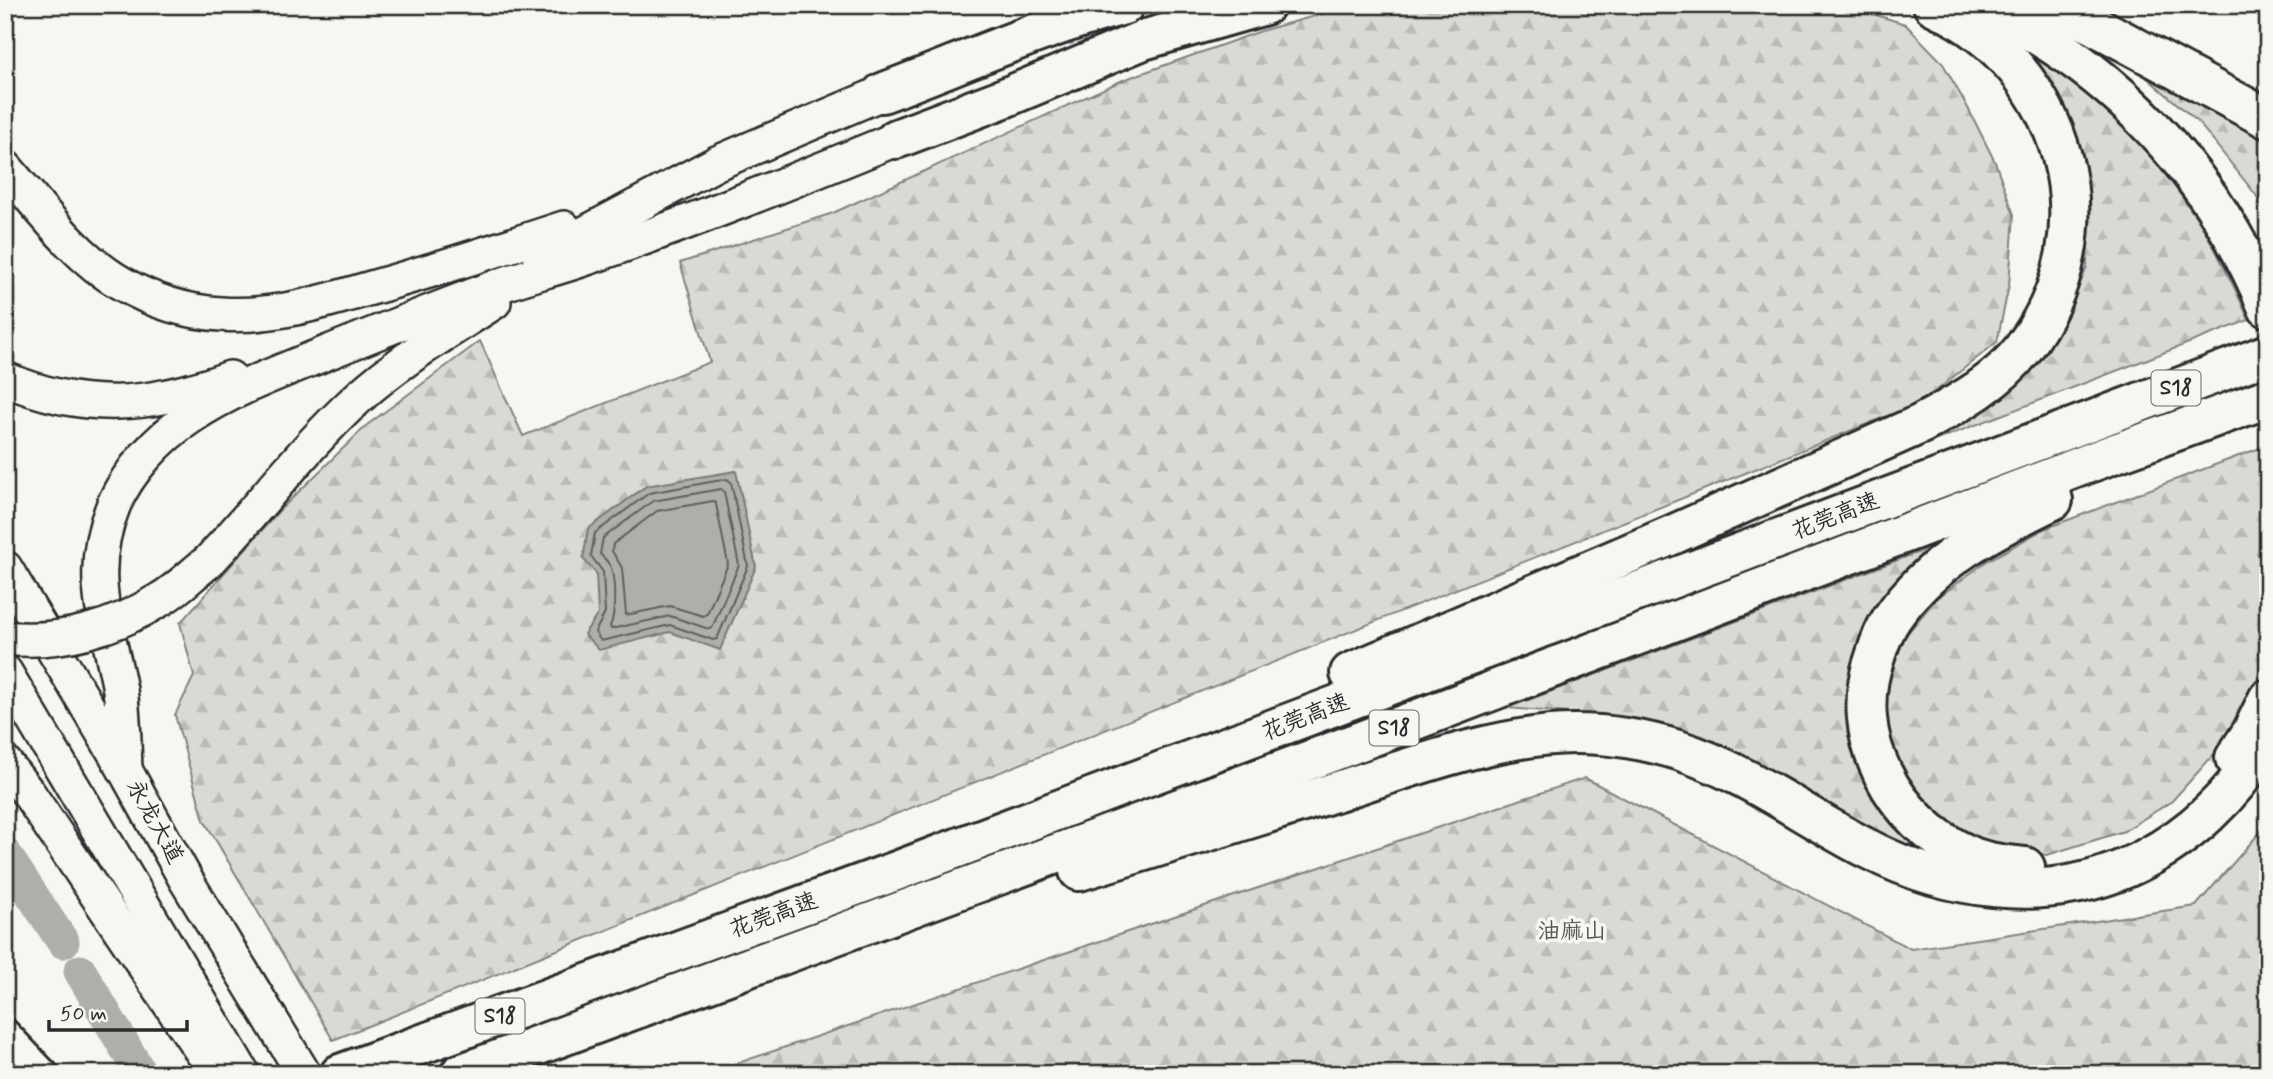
<svg xmlns="http://www.w3.org/2000/svg" width="2273" height="1079" font-family="Mynerve,'LXGW WenKai TC',sans-serif">
	<style>
		.forest { fill: url(#forest-firs); stroke: #828280; stroke-width: 2 }
		.water { fill: #aeaeab; stroke: #7a7a78; stroke-width: 2 }
		.lines { fill: none; stroke-linecap: round; stroke-linejoin: round }
		.shore { stroke: #5f5f5e; stroke-width: 2 }
		.river { stroke: #aeaeab; stroke-width: 33 }
		.minor-casing { stroke: #2b2b2b; stroke-width: 32 }
		.major-casing { stroke: #2b2b2b; stroke-width: 38 }
		.highway-casing { stroke: #2b2b2b; stroke-width: 44 }
		.minor { stroke: #f6f6f2; stroke-width: 26 }
		.major { stroke: #f6f6f2; stroke-width: 33 }
		.highway { stroke: #f6f6f2; stroke-width: 38 }
		.major-bridge-casing { stroke: #2b2b2b; stroke-width: 38; stroke-linecap: butt }
		.major-bridge { stroke: #f6f6f2; stroke-width: 33 }
		.labels { text-anchor: middle; dominant-baseline: central; stroke-width: 7; stroke-linejoin: round; paint-order: stroke }
		.shield { fill: #f6f6f2; stroke: #686867; stroke-width: 2 }
		.shield-label { font-size: 21px; font-weight: bold; fill: #2b2b2b }
		.street-label { font-size: 23px; fill: #2b2b2b; stroke: #f6f6f2 }
		.park-label { font-size: 23px; fill: #565656; stroke: #f6f6f2 }
	</style>
	<defs>
		<pattern id="forest-firs" width="22" height="20" patternUnits="userSpaceOnUse" patternTransform="scale(1.75)"><rect width="22" height="20" fill="#d9d9d5"/><path d="M5 1l3.5 6h-7zM16 11l3.5 6h-7z" fill="#babab7"/></pattern>
	</defs>
	<rect width="100%" height="100%" fill="#f6f6f2"/>
	<filter id="ink" filterUnits="userSpaceOnUse"><feTurbulence type="fractalNoise" baseFrequency=".0143" numOctaves="2"/><feDisplacementMap in="SourceGraphic" scale="14" xChannelSelector="R" yChannelSelector="G"/><feConvolveMatrix kernelMatrix="1 2 1 2 8 2 1 2 1" color-interpolation-filters="sRGB"/></filter>
	<g filter="url(#ink)">
		<g class="forest">
			<polygon points="1355,5 1844,5 1905,24 1942,62 1968,108 1995,162 2014,215 2009,285 1997,342 1922,402 333,1040 204,820 175,715 194,676 180,623 279,511 367,425 480,341 523,436 710,362 680,263 833,213 1123,80 1264,30"/>
			<path d="M1999 32C2020 45 2042 57 2062 72 2115 113 2162 165 2198 220 2218 251 2234 286 2249 320L1887 459 2004 391 2064 323 2087 267 2089 194 2070 134Z"/>
			<polygon points="2131,64 2268,136 2268,220 2256,195 2198,122"/>
			<polygon points="2268,445 2268,637 2257,682 2216,752 2172,801 2124,831 2047,855 1998,848 1942,821 1907,786 1886,738 1881,687 1900,642 1936,599 1984,563 2044,529"/>
			<polygon points="1940,544 1852,709 1958,869 1897,848 1689,739 1605,716 1507,708"/>
			<polygon points="1585,778 1911,949 2196,906 2268,823 2268,1074 719,1074 723,1068"/>
		</g>
		<polygon class="water" points="736,471 756,567 720,650 670,632 599,650 584,634 598,614 596,573 583,559 588,529 646,486"/>
		<g class="lines">
			<g class="shore">
				<polygon points="727,479 731,482 748,566 717,639 713,640 670,625 601,641 595,632 605,613 603,572 591,556 595,533 649,493"/>
				<path d="M721 489 724 492 739 565 712 628 709 629 670 616 611 629 610 626C616 615 615 580 611 568 609 562 604 558 600 554L603 538 653 501Z"/>
				<polygon points="713,501 716,504 728,564 707,614 703,616 670,606 626,615 622,568 612,551 613,544 657,511"/>
			</g>
			<g class="river">
				<polyline points="5,854 63,942"/>
				<polyline points="80,971 141,1074"/>
			</g>
			<defs>
				<polyline id="minor" points="5,1032 45,1074"/>
				<g id="major">
					<path d="M5 167C40 207 74 256 121 283 152 301 185 312 221 314 271 318 323 302 371 288 436 270 500 249 564 228"/>
					<polyline points="540,254 561,246 717,163 882,93"/>
					<path d="M5 379C85 413 150 407 230 378"/>
					<path d="M208 562C259 508 304 447 359 397 400 360 448 332 494 302"/>
					<polyline points="5,568 125,770 186,880 304,1074"/>
					<polyline points="5,672 243,1074"/>
					<polyline points="5,763 29,794 217,1074"/>
					<path d="M125 770C124 744 124 716 120 690 107 621 85 574 114 504 129 470 159 438 189 418 230 390 279 372 324 354 381 331 438 308 496 287 525 276 555 269 584 259 690 223 793 181 896 139"/>
				</g>
				<g id="highway">
					<path d="M1980 5C2112 64 2214 175 2268 308"/>
					<polyline points="2051,5 2092,24 2268,119"/>
					<path d="M882 93C962 63 1042 27 1124 5"/>
					<polyline points="896,139 1004,98 1143,40 1265,5"/>
					<path d="M1350 673 1672 535 1921 424C1957 404 1997 383 2023 349 2113 230 2066 67 1933 5"/>
					<polyline points="2235,758 2252,732 2268,699"/>
					<path d="M2025 867C2006 865 1986 863 1968 855 1894 823 1846 736 1875 657 1879 644 1884 630 1892 618 1932 560 1991 530 2053 500"/>
					<path d="M1079 871C1167 844 1254 818 1341 790 1411 767 1501 734 1575 734 1609 734 1645 740 1678 750 1747 772 1805 817 1868 849 1947 890 2043 904 2126 868 2187 841 2235 795 2268 738"/>
					<polyline points="340,1074 899,870 2268,354"/>
					<polyline points="460,1074 1337,750 2110,455 2268,398"/>
				</g>
			</defs>
			<use href="#minor" class="minor-casing"/>
			<use href="#major" class="major-casing"/>
			<use href="#highway" class="highway-casing"/>
			<use href="#minor" class="minor"/>
			<use href="#major" class="major"/>
			<use href="#highway" class="highway"/>
			<defs>
				<path id="major-bridge" d="M5 638C60 644 115 628 161 599 178 589 192 574 208 562"/>
			</defs>
			<use href="#major-bridge" class="major-bridge-casing"/>
			<use href="#major-bridge" class="major-bridge"/>
		</g>
	</g>
	<g class="labels">
		<g class="shield">
			<rect x="2151.5" y="370.5" width="49" height="35" rx="5"/>
			<rect x="1369.5" y="710.5" width="49" height="35" rx="5"/>
			<rect x="475.5" y="998.5" width="49" height="35" rx="5"/>
		</g>
		<g class="shield-label">
			<text x="2176" y="388">S18</text>
			<text x="1394" y="728">S18</text>
			<text x="500" y="1016">S18</text>
		</g>
		<g class="street-label">
			<text transform="translate(1836 517) rotate(-21)">花莞高速</text>
			<text transform="translate(1306 718) rotate(-21)">花莞高速</text>
			<text transform="translate(154 822) rotate(61)">永龙大道</text>
			<text transform="translate(774 916) rotate(-20)">花莞高速</text>
		</g>
		<g class="park-label">
			<text x="1572" y="932">油麻山</text>
		</g>
	</g>
	<rect width="2273" height="1079" fill="none" stroke="#f6f6f2" stroke-width="28"/>
	<rect x="14" y="14" width="2245" height="1051" fill="none" stroke="#2b2b2b" stroke-width="2.5" filter="url(#ink)"/>
	<path d="M49 1020v10h138v-10" fill="none" stroke="#2b2b2b" stroke-width="3.5"/>
	<text x="60" y="1020" font-size="21" fill="#2b2b2b" stroke="#f6f6f2" stroke-width="5" paint-order="stroke">50 m</text>
</svg>
